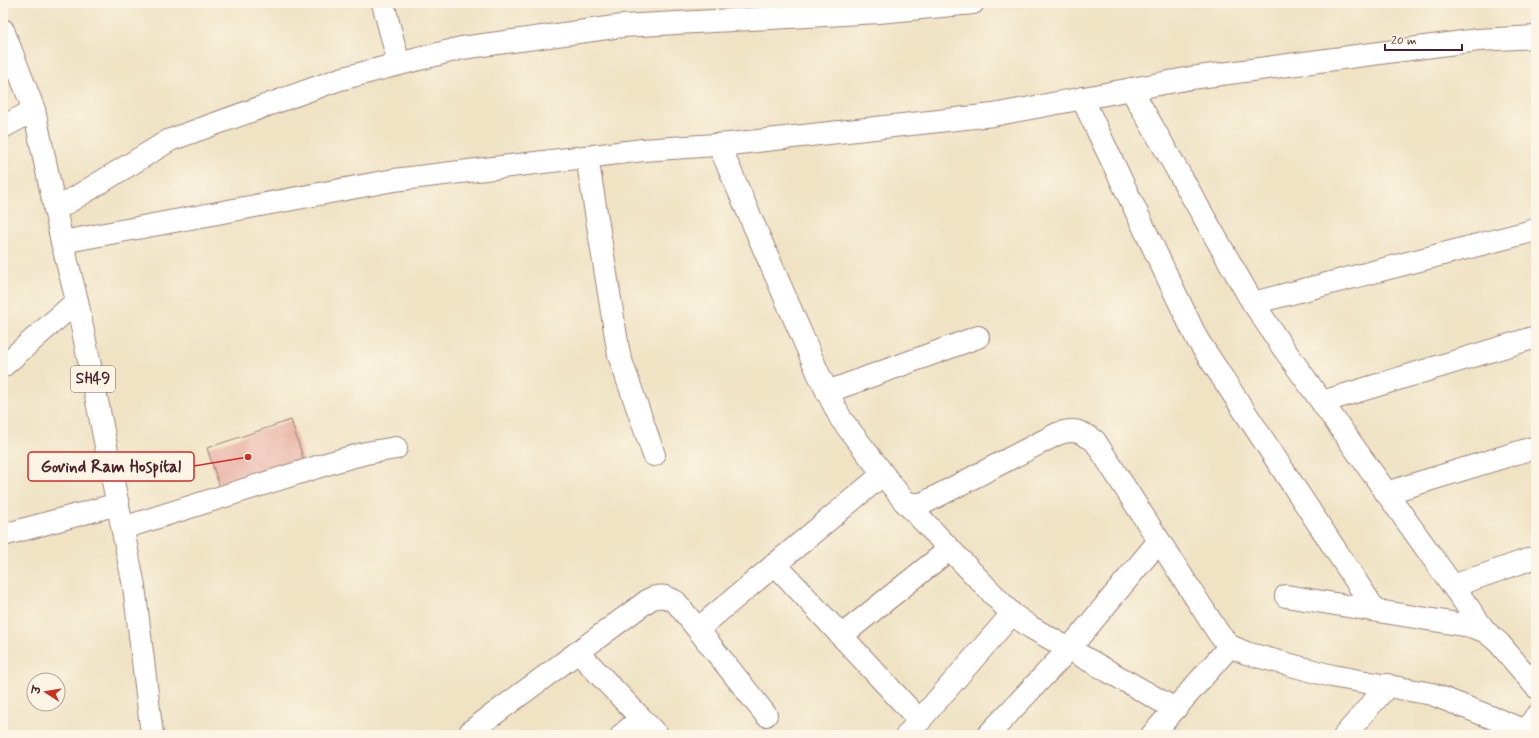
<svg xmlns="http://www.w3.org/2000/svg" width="1539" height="738" font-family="Mynerve,'Playpen Sans Deva',sans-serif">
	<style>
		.building { fill: #e7aea2 }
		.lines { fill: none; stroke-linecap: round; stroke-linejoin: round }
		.minor-casing { stroke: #9c8178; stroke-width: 24 }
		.major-casing { stroke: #9c8178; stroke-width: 24 }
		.minor { stroke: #fff; stroke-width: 22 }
		.major { stroke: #fff; stroke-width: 22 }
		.labels { text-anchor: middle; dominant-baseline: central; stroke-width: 3; stroke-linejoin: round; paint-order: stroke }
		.shield { fill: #fcf5e5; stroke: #7f5f63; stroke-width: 1 }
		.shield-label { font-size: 15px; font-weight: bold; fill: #4a1f2b }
		.leader { fill: none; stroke: #d62828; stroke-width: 1.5 }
		.callout-dot { fill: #d62828; stroke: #fcf5e5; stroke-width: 1.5 }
		.callout { fill: #fcf5e5; stroke: #d62828; stroke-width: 1.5 }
		.callout-label { font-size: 17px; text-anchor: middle; font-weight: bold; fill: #4a1f2b }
	</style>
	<rect width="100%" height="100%" fill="#fcf5e5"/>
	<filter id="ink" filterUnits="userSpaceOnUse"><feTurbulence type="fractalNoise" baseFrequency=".025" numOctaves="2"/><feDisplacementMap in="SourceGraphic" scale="8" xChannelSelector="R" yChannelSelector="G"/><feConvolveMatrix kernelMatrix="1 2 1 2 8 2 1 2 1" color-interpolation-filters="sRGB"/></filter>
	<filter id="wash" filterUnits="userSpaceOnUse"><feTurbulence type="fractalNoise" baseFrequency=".012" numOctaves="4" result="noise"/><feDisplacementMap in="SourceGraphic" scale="16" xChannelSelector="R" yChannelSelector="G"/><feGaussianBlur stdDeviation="0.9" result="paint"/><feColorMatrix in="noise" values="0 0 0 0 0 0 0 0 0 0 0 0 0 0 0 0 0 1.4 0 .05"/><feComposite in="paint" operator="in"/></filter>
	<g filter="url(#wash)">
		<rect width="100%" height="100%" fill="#efe3c4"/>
		<g id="blocks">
			<polygon class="building" points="291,420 305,464 221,491 207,448"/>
		</g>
	</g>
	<g filter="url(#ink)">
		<use href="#blocks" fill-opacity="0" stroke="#9c8178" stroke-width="1"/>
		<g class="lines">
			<defs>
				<g id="minor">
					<polyline points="383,3 399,64"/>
					<polyline points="1131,89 1250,298 1279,342 1485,631"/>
					<polyline points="1082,98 1197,339 1375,610"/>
					<polyline points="3,127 34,110"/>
					<path d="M719 145 819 375 841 419 904 501 912 504H922L1057 434C1074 428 1080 431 1095 441L1219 634 1230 646 1246 653 1332 676 1432 694 1526 731"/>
					<polyline points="587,157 619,355 654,455"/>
					<polyline points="55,210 170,140 340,79 462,48 622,26 879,12 973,3"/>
					<polyline points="62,242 394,180 643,150 730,144 993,115 1191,78 1478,40 1536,37"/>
					<polyline points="1253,303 1536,230"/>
					<polyline points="3,366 77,301"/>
					<polyline points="827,392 978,337"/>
					<polyline points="1322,402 1536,337"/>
					<polyline points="1386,493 1536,447"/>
					<polyline points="904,501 1012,614 1032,628 1175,709"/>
					<polyline points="123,528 333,462 366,453 396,448"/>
					<polyline points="3,535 118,504"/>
					<polyline points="775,564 920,721"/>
					<polyline points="1453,586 1536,557"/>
					<polyline points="1286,596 1470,626 1485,631 1499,643 1536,687"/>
					<polyline points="699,628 882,475"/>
					<polyline points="841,636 950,549"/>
					<polyline points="578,652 657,735"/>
					<path d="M471 731 650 599C661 595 666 596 676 602L766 715"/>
					<polyline points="622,735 641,718"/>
					<polyline points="907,735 1012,614"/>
					<polyline points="988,735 1069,649 1159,541"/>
					<polyline points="1152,735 1230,646"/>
					<polyline points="1345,735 1388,685"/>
					<polyline points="1523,735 1536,716"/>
				</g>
				<polyline id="major" points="3,30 34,110 62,242 77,301 134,586 152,735"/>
			</defs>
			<use href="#minor" class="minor-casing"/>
			<use href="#major" class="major-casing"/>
			<use href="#minor" class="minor"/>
			<use href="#major" class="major"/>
		</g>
	</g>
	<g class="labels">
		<rect class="shield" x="71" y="366" width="44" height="26" rx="3"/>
		<g class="shield-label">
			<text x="93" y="379">SH49</text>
		</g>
	</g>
	<path class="leader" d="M248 457L194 466"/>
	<circle class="callout-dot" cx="248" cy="457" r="4"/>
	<rect class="callout" x="28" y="452" width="166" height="29" rx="4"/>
	<g class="callout-label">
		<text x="111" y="472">Govind Ram Hospital</text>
	</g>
	<rect width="1539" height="738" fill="none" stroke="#fcf5e5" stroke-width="16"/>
	<g transform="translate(46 692) rotate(282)"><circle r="19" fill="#fcf5e5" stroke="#b59f9b"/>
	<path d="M0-3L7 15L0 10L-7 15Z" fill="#c8321e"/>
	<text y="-6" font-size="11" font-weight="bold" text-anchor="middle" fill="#4a1f2b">उ</text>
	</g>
	<path d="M1385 44v6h77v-6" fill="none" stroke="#4a1f2b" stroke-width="2"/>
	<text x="1391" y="44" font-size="12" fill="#4a1f2b" stroke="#fcf5e5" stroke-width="3" paint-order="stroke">20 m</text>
</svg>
